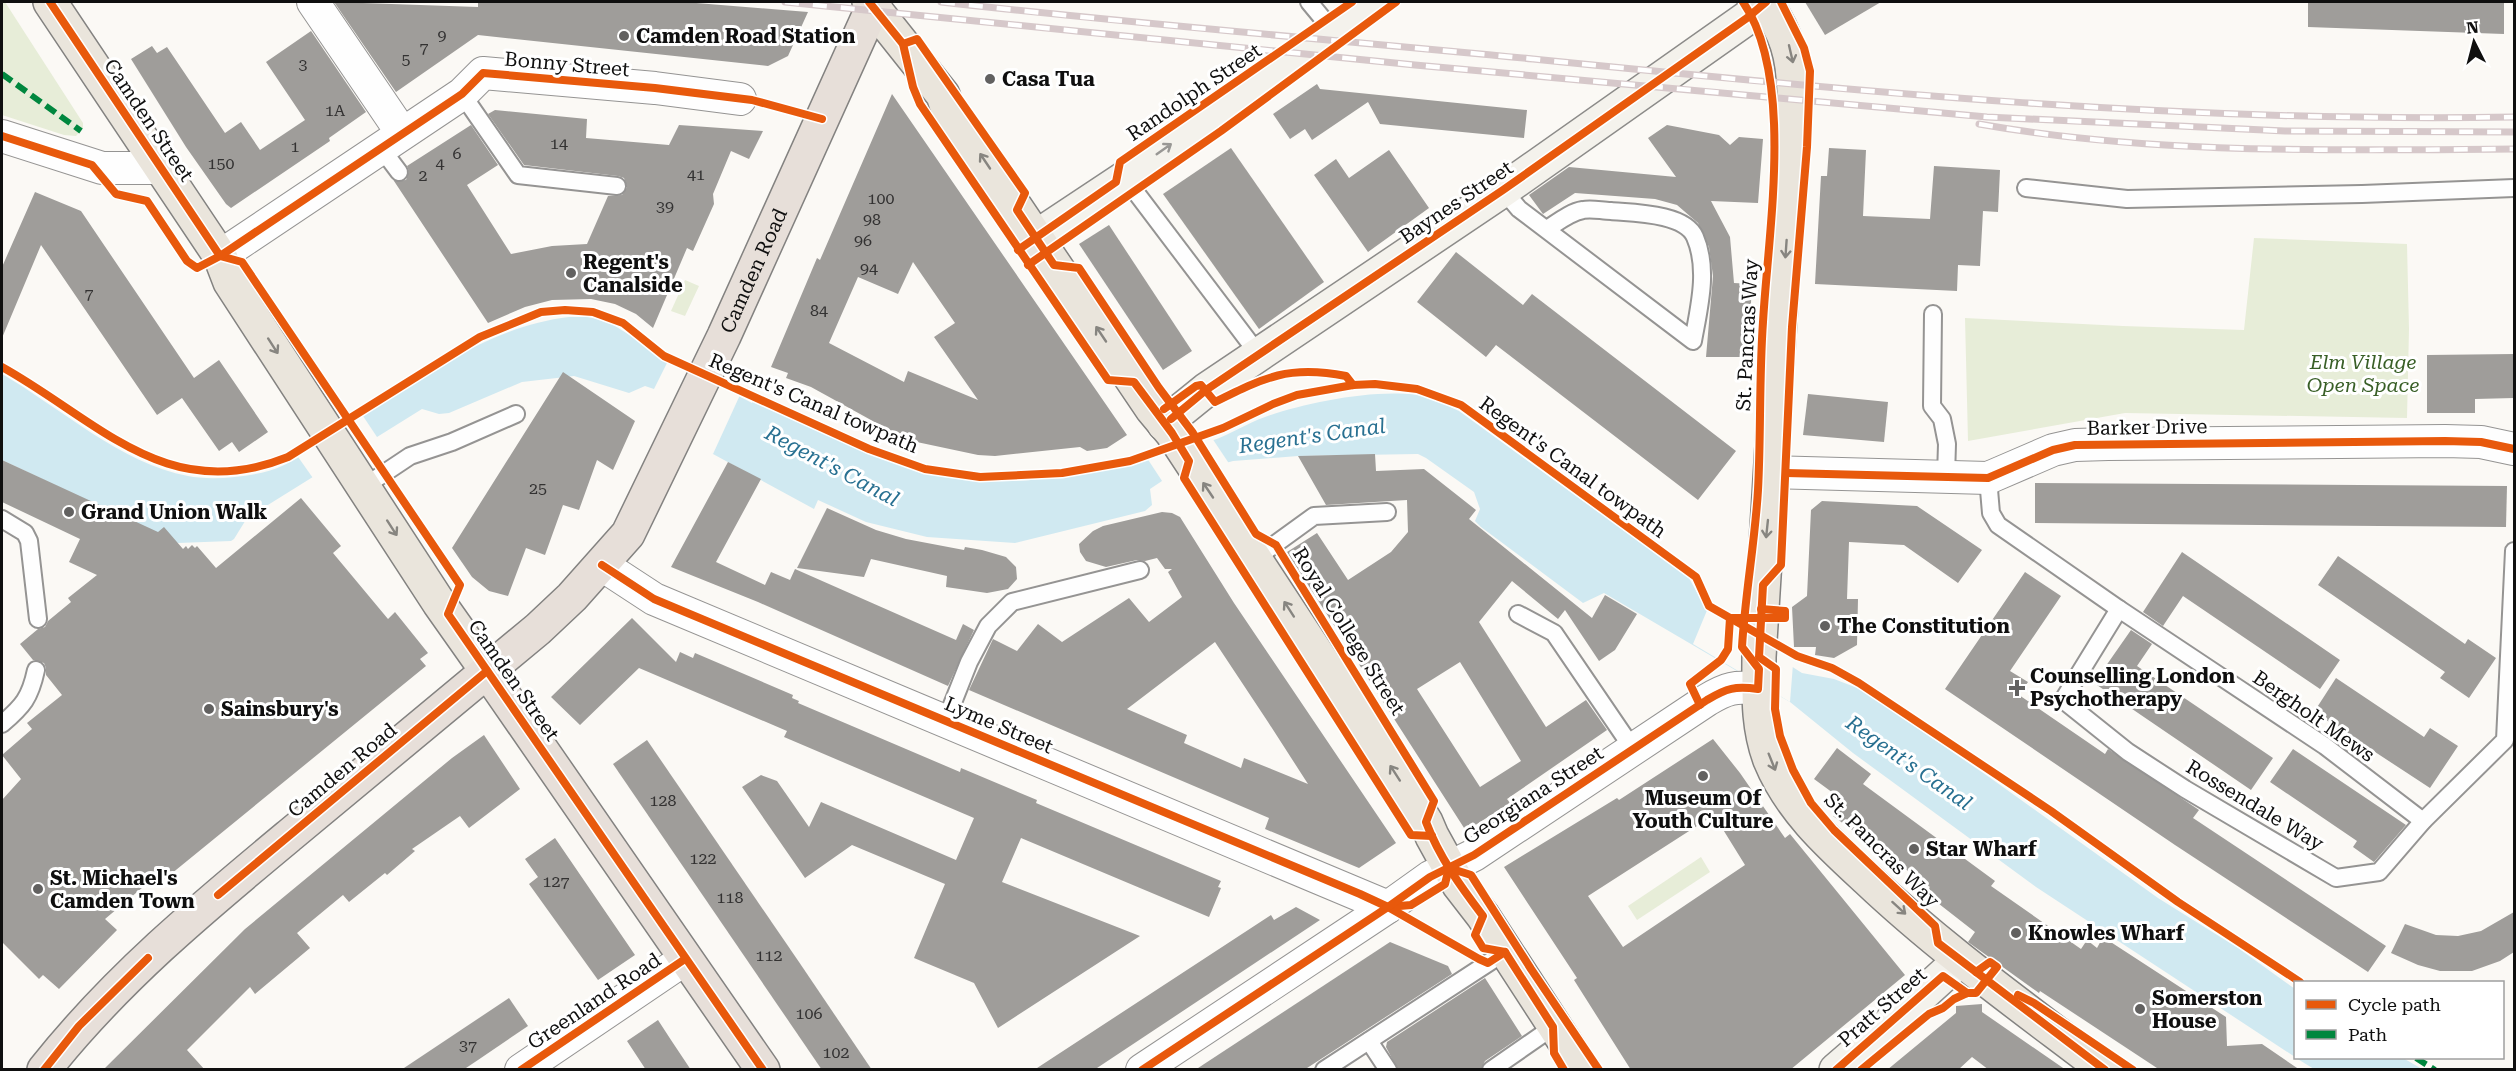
<svg xmlns="http://www.w3.org/2000/svg" width="2516" height="1071" font-family="'Roboto Serif',serif">
	<style>
		.green { fill: #e7edd8 }
		.water { fill: #d0e9f1 }
		.pier { fill: #fbf9f5 }
		.building { fill: #9f9d9a; fill-rule: evenodd }
		.lines { fill: none; stroke-linecap: round; stroke-linejoin: round }
		.lane-casing { stroke: #959493; stroke-width: 20 }
		.street-casing { stroke: #959493; stroke-width: 34 }
		.secondary-casing { stroke: #8c8b89; stroke-width: 36 }
		.primary-casing { stroke: #838280; stroke-width: 36 }
		.highway-casing { stroke: #838280; stroke-width: 36 }
		.lane { stroke: #fefefe; stroke-width: 16 }
		.street { stroke: #fefefe; stroke-width: 32 }
		.secondary { stroke: #f4f2ec; stroke-width: 33 }
		.primary { stroke: #eae5dc; stroke-width: 33 }
		.highway { stroke: #e7dfd9; stroke-width: 33 }
		.rail-casing { stroke: #d6c8ca; stroke-width: 7 }
		.rail { stroke: #fff; stroke-width: 4.5; stroke-dasharray: 14; stroke-linecap: butt }
		.quiet { stroke: #00873e; stroke-width: 6; stroke-dasharray: 12 6; stroke-linecap: butt }
		.cycleway-casing { stroke: #fff; stroke-width: 11 }
		.cycleway { stroke: #e8590c; stroke-width: 8 }
		.oneway { stroke: #878580 }
		.oneway2 { stroke: #989794 }
		.poi-dot { fill: #626160; stroke: #fff; stroke-width: 2 }
		.labels { text-anchor: middle; dominant-baseline: central; stroke-width: 6; stroke-linejoin: round; paint-order: stroke }
		.number-label { font-size: 16px; fill: #333232 }
		.poi-label { font-size: 20px; font-weight: bold; fill: #0f0f0f; stroke: #fff; text-anchor: start }
		.street-label { font-size: 20px; fill: #0f0f0f; stroke: #fff }
		.park-label { font-size: 20px; font-style: italic; fill: #395f27; stroke: #fff }
		.water-label { font-size: 21px; font-style: italic; fill: #287091; stroke: #fff }
	</style>
	<rect width="100%" height="100%" fill="#fbf9f5"/>
	<g class="green">
		<polygon points="2,2 5,2 83,123 83,128 76,136 64,135 2,115"/>
		<polygon points="2254,238 2407,244 2409,329 2407,418 2125,413 1968,441 1965,318 2123,326 2244,330"/>
		<polygon points="685,280 699,286 685,316 671,311"/>
		<polygon points="1701,857 1710,872 1637,920 1628,906"/>
	</g>
	<g class="water">
		<path d="M569 317H588L607 321 668 359 752 403 753 401C833 434 909 479 997 481 1070 482 1142 461 1211 441 1230 435 1247 423 1265 417 1305 402 1390 385 1431 398 1440 401 1450 407 1459 411L1689 578 1708 613 1802 673 1834 679 1860 689 1989 777 2158 898 2238 948 2295 989V1057L2036 887 1853 753 1790 702 1604 593 1583 603 1481 527 1475 521 1480 509 1474 492 1426 458 1418 454 1298 456 1233 461 1162 481 1150 489 1152 505 1145 511 1015 543 927 537 866 522 818 500 814 509 713 454 654 389 645 386 629 393 574 376 522 382 449 413 439 414 422 409 247 518 234 539 231 541 178 543 2 460V374C59 407 122 464 188 476 212 481 259 477 282 466 298 459 313 447 328 437 402 391 481 327 569 317Z"/>
		<polygon points="2296,1058 2403,1058 2422,1069 2314,1069"/>
	</g>
	<g class="pier">
		<polygon points="670,357 740,395 713,454 706,451 652,393"/>
		<polygon points="361,413 379,440 315,481 296,454"/>
		<polygon points="1212,438 1230,465 1164,484 1145,455"/>
		<polygon points="1708,608 1793,664 1790,702 1693,644"/>
	</g>
	<g class="building">
		<polygon points="334,2 478,7 478,2 684,2 808,12 788,56 768,66 478,35 396,92"/>
		<polygon points="1805,2 1881,2 1825,35"/>
		<polygon points="2308,2 2504,2 2504,34 2308,27"/>
		<polygon points="311,31 366,112 329,138 330,141 231,208 226,204 186,147 131,59 152,46 157,53 167,47 225,133 241,122 260,150 305,120 266,62"/>
		<polygon points="1317,84 1320,89 1527,110 1524,138 1380,124 1368,102 1312,140 1305,129 1290,139 1273,114"/>
		<path d="M892 94 1127 435 1107 448 1087 451 1080 447 995 456 978 455 912 441 900 436 811 387 786 378 788 373 771 367 817 258 820 260ZM913 262 955 323 934 337 978 400 908 371 904 382 829 343 858 277 898 294Z"/>
		<polygon points="495,110 587,119 586,138 669,145 679,125 763,131 749,159 731,151 713,194 714,204 693,251 687,248 653,328 636,314 615,304 591,299 552,300 525,307 488,323 394,181 406,180 409,171 407,166 471,125 498,165 467,185 511,254 552,246 587,244 608,196 622,195 627,187 624,178 618,176 524,165 488,114"/>
		<polygon points="1667,125 1719,135 1730,145 1739,137 1763,139 1758,203 1711,201 1730,237 1734,283 1752,284 1748,357 1706,357 1713,276 1709,247 1698,223 1677,205 1655,199 1575,193 1543,214 1529,195 1569,167 1676,177 1648,138"/>
		<polygon points="1231,148 1324,282 1259,329 1163,194"/>
		<polygon points="1829,148 1866,150 1863,216 1930,219 1934,166 2000,170 1998,212 1983,211 1980,266 1958,265 1957,291 1815,284 1821,176 1827,176"/>
		<polygon points="1389,150 1429,208 1368,252 1314,175 1336,159 1349,178"/>
		<polygon points="35,192 81,211 194,378 219,360 268,432 239,452 232,442 219,451 182,398 157,415 41,245 2,338 2,267"/>
		<polygon points="1109,225 1192,351 1163,370 1079,244"/>
		<polygon points="1456,252 1523,305 1532,294 1736,451 1698,500 1496,345 1486,357 1417,302"/>
		<polygon points="2514,354 2514,398 2475,399 2475,413 2427,413 2427,355"/>
		<polygon points="563,372 635,421 613,470 597,460 579,510 563,505 545,555 526,548 508,596 489,591 472,577 452,548"/>
		<polygon points="1808,394 1888,402 1884,442 1803,435"/>
		<path d="M1375 454 1376 471 1424 469 1476 510 1469 519 1592 618 1605 595 1637 614 1615 650 1599 661 1565 610 1558 619 1512 581 1479 622 1546 727 1586 700 1607 730 1507 799 1510 803 1466 831 1287 552 1317 533 1348 580 1391 552 1408 532 1407 500 1326 505 1298 456ZM1460 662 1521 761 1480 787 1417 689Z"/>
		<polygon points="2,460 158,532 164,527 183,549 186,546 188,549 192,545 195,548 197,546 216,568 301,498 341,546 333,553 388,619 395,612 428,653 420,659 426,666 160,883 155,877 105,919 117,930 59,989 43,975 39,979 2,942 2,800 21,779 2,755 32,729 27,723 62,695 46,675 46,668 44,663 33,660 20,644 38,629 45,627 48,621 71,602 68,598 97,575 69,562 80,539 2,502"/>
		<polygon points="728,462 761,479 716,562 765,585 771,572 790,580 795,569 956,640 963,624 974,630 948,686 758,602 671,567"/>
		<polygon points="2035,483 2507,486 2506,527 2035,523"/>
		<polygon points="1822,501 1917,506 1982,550 1958,583 1904,545 1849,542 1847,599 1858,599 1857,645 1834,658 1815,655 1816,647 1794,647 1792,607 1807,596 1811,510"/>
		<polygon points="827,508 876,530 906,539 964,550 965,547 982,550 1006,557 1016,567 1017,579 1008,589 987,593 946,587 947,576 871,559 864,577 797,568"/>
		<path d="M1162 512 1172 513 1180 517 1234 603 1396 843 1359 868 1265 829 1269 818 969 690 993 639 1017 651 1038 624 1062 642 1129 598 1149 622 1182 597 1168 572 1172 569H1165L1157 558 1145 561 1137 560 1106 567 1086 561 1080 552 1079 544 1093 531 1103 526ZM1215 642 1268 722 1308 784 1244 758 1241 768 1184 743 1187 735 1127 709Z"/>
		<polygon points="2182,552 2340,660 2320,689 2183,596 2163,626 2143,612"/>
		<polygon points="2338,556 2465,644 2468,639 2496,658 2469,698 2440,678 2445,672 2318,585"/>
		<polygon points="2025,572 2061,596 2010,671 2028,682 2019,695 2105,754 2108,749 2199,810 2193,818 2386,946 2368,972 2175,845 1945,689"/>
		<polygon points="632,618 676,662 680,652 693,658 695,653 793,695 792,698 799,701 798,703 960,772 961,768 1037,800 1036,803 1221,881 1218,887 1221,888 1209,917 1021,838 1002,882 1140,936 998,1028 974,983 914,958 945,884 852,845 805,878 742,787 761,775 777,781 809,827 821,802 956,860 974,818 784,737 787,731 639,668 580,725 551,697"/>
		<polygon points="2131,630 2152,644 2137,666 2273,758 2251,790 2094,683"/>
		<polygon points="2336,678 2424,737 2430,728 2458,746 2430,788 2314,712"/>
		<polygon points="484,735 520,789 469,828 460,816 412,849 415,851 387,875 385,873 349,902 343,895 297,933 310,948 255,994 250,987 187,1050 205,1070 103,1070 245,929 452,758"/>
		<path d="M1713 739 1740 773 1785 838 1790 834 1905 975 1790 1070H1631L1574 980 1577 978 1504 867 1617 798 1619 800ZM1714 815 1745 865 1623 947 1588 896Z"/>
		<polygon points="647,740 799,962 872,1070 822,1070 613,764"/>
		<polygon points="1837,748 1871,774 1863,784 1995,881 1991,886 2081,949 2087,940 2097,948 2103,937 2226,1017 2227,1046 2262,1044 2300,1070 2160,1070 2040,991 2039,993 1968,942 1975,932 1925,893 1930,887 1833,816 1844,801 1814,779"/>
		<polygon points="2293,749 2406,825 2374,862 2353,847 2357,841 2270,782"/>
		<polygon points="555,838 635,955 598,980 529,884 538,877 525,859"/>
		<polygon points="1296,907 1320,920 1094,1070 1034,1070 1271,915 1274,920"/>
		<polygon points="2514,912 2514,952 2500,961 2472,971 2440,971 2418,965 2391,953 2405,924 2436,935 2458,936 2481,931"/>
		<polygon points="1390,942 1448,966 1452,974 1304,1070 1195,1070"/>
		<polygon points="1485,978 1522,1036 1485,1061 1481,1070 1398,1070 1386,1047 1387,1042"/>
		<polygon points="509,998 528,1026 478,1060 463,1070 401,1070"/>
		<polygon points="1982,1004 1982,1012 2066,1070 1989,1070 1972,1057 1958,1070 1887,1070 1956,1013 1956,1006"/>
		<polygon points="658,1020 671,1040 691,1070 646,1070 627,1041"/>
	</g>
	<g class="lines">
		<defs>
			<g id="lane">
				<polyline points="1309,2 1333,31"/>
				<polyline points="462,94 518,175 617,186"/>
				<polyline points="381,148 399,172"/>
				<polyline points="1125,178 1259,355"/>
				<polyline points="2026,188 2127,199 2362,194 2514,188"/>
				<path d="M1503 190 1519 209 1693 341C1699 308 1709 269 1695 237 1685 213 1633 213 1611 211 1602 211 1592 208 1583 210 1570 212 1558 222 1547 229"/>
				<polyline points="1933,314 1932,406 1942,419 1947,444 1946,476"/>
				<polyline points="1988,478 1991,513 1998,525 2119,609 2063,700 2128,752 2185,789 2336,878 2379,872 2423,821 2505,740 2514,551"/>
				<polyline points="365,486 410,456 452,442 516,414"/>
				<polyline points="2,519 25,533 29,541 38,619"/>
				<polyline points="1256,558 1314,516 1387,512"/>
				<polyline points="2119,609 2325,746 2423,821"/>
				<polyline points="1518,614 1554,633 1633,749"/>
				<polyline points="946,720 969,662 988,626 1012,602 1140,570"/>
				<path d="M2 724C23 706 30 698 36 670"/>
				<polyline points="1369,1041 1388,1070"/>
				<polyline points="1324,1070 1505,952"/>
				<polyline points="1491,1070 1553,1027"/>
			</g>
			<g id="street">
				<polyline points="313,2 402,133"/>
				<polyline points="2,136 102,168 162,168"/>
				<polyline points="220,256 462,94 483,73 655,88 740,99"/>
				<polyline points="1771,472 1988,478 2053,450 2075,445 2108,444 2445,441 2481,442 2514,449"/>
				<polyline points="602,565 654,599 1388,907"/>
				<polyline points="521,1070 685,959"/>
				<path d="M1142 1070 1388 907 1430 877 1474 855 1707 700C1727 688 1735 686 1758 689"/>
			</g>
			<g id="secondary">
				<polyline points="1036,237 1140,168 1374,2"/>
				<polyline points="1164,424 1206,390 1503,190 1747,18 1765,2"/>
				<polyline points="1836,1070 1902,1013 1960,960"/>
			</g>
			<g id="primary">
				<polyline points="50,2 220,256 230,282 439,603 487,671"/>
				<polyline points="869,2 943,95 946,104 1152,409 1172,433 1406,789 1426,822 1432,836 1459,885 1483,916 1583,1070"/>
				<path d="M1765 2C1786 33 1793 54 1794 92L1759 657C1759 692 1757 726 1770 760 1790 809 1829 844 1867 879 1941 949 2024 1008 2105 1070"/>
			</g>
			<g id="highway">
				<polyline points="487,671 763,1070"/>
				<path id="s1" d="M44 1070C115 980 202 908 290 835 372 766 455 698 538 629L572 597 628 534 724 336 875 2"/>
			</g>
		</defs>
		<use href="#lane" class="lane-casing"/>
		<use href="#street" class="street-casing"/>
		<use href="#secondary" class="secondary-casing"/>
		<use href="#primary" class="primary-casing"/>
		<use href="#highway" class="highway-casing"/>
		<use href="#lane" class="lane"/>
		<use href="#street" class="street"/>
		<use href="#secondary" class="secondary"/>
		<use href="#primary" class="primary"/>
		<use href="#highway" class="highway"/>
		<defs>
			<g id="rail">
				<polyline points="785,2 1415,65 1987,117 2285,131 2514,132"/>
				<path d="M941 2C1138 24 1336 40 1533 59 1859 92 2186 123 2514 117"/>
				<path d="M1979 124C2155 155 2336 150 2514 149"/>
			</g>
		</defs>
		<use href="#rail" class="rail-casing"/>
		<use href="#rail" class="rail"/>
		<g class="quiet">
			<polyline points="2,74 81,131"/>
			<polyline points="2416,1058 2435,1070"/>
		</g>
		<defs>
			<g id="cycleway">
				<polyline points="50,2 220,256 242,262 460,585 448,614 763,1070"/>
				<polyline points="869,2 903,44 913,87 920,104 1108,380 1134,382 1172,433 1189,461 1184,478 1411,835 1432,836"/>
				<polyline points="1781,2 1804,48 1810,71 1807,147 1792,327 1781,565 1763,585 1759,657 1776,669 1775,709 1780,736 1793,770 1811,803 1834,830 1935,926 1938,943 2105,1070"/>
				<path d="M903 44 917 39 1025 193 1017 210 1054 265 1079 268 1159 388 1193 433 1256 534 1276 545 1434 801 1426 822C1439 857 1461 887 1483 916L1475 935 1483 948 1505 952 1553 1027 1554 1053 1564 1070"/>
				<polyline points="2,136 92,165 116,194 147,201 187,261 197,268 220,256 462,94 483,73 655,88 752,100 822,119"/>
				<polyline points="1018,250 1116,182 1120,162 1352,2"/>
				<polyline points="1028,265 1221,131 1396,2"/>
				<path d="M2 367C99 421 167 506 288 457L480 337 541 312 565 310 593 312 623 323 664 356 869 449 925 469 980 477 1062 473 1130 461 1223 428 1273 404 1297 395 1353 385 1375 384 1417 389 1461 405 1696 577 1709 606 1797 656 1832 668 1859 683 2051 811 2178 902 2300 982"/>
				<path d="M1164 409 1196 386 1201 385 1215 402C1265 377 1289 365 1346 376L1353 385"/>
				<polyline points="1171,419 1206,390 1503,190 1747,18 1766,2"/>
				<polyline points="1786,473 1988,478 2053,450 2075,445 2445,441 2481,442 2514,449"/>
				<polyline points="602,565 654,599 1360,894 1388,907 1479,959 1488,963 1505,952"/>
				<polyline points="1700,705 1690,684 1721,660 1728,649 1730,618 1785,618 1785,611 1761,609"/>
				<polyline points="1449,868 1471,875 1531,969 1599,1070"/>
				<polyline points="218,895 487,671"/>
				<polyline points="1388,907 1411,905 1445,884 1449,868"/>
				<polyline points="2018,995 2034,1003 2133,1070"/>
				<polyline points="44,1070 79,1026 148,958"/>
				<polyline points="521,1070 685,959"/>
				<path d="M1142 1070 1388 907 1430 877 1474 855 1707 700C1727 688 1735 686 1758 689L1759 669 1742 647C1745 595 1755 542 1758 490 1761 434 1759 378 1763 322 1768 232 1795 78 1743 2"/>
				<polyline points="1836,1070 1943,976 1967,993"/>
				<polyline points="1861,1070 1929,1014 1943,1008 1954,999 1967,993 1976,993 1997,967 1990,962 1976,972"/>
			</g>
		</defs>
		<use href="#cycleway" class="cycleway-casing"/>
		<use href="#cycleway" class="cycleway"/>
	</g>
	<defs><path id="oneway-shaft" d="M-6 0H5M1.5-3L5.5 0L1.5 3" fill="none" stroke-width="1.6" stroke-linecap="round" stroke-linejoin="round" transform="scale(1.5)"/></defs>
	<g class="oneway">
		<use href="#oneway-shaft" transform="translate(1791 54) rotate(77)"/>
		<use href="#oneway-shaft" transform="translate(985 161) rotate(-124)"/>
		<use href="#oneway-shaft" transform="translate(1786 249) rotate(94)"/>
		<use href="#oneway-shaft" transform="translate(1101 334) rotate(-124)"/>
		<use href="#oneway-shaft" transform="translate(273 346) rotate(57)"/>
		<use href="#oneway-shaft" transform="translate(1208 490) rotate(-124)"/>
		<use href="#oneway-shaft" transform="translate(392 528) rotate(57)"/>
		<use href="#oneway-shaft" transform="translate(1767 529) rotate(96)"/>
		<use href="#oneway-shaft" transform="translate(1289 609) rotate(-123)"/>
		<use href="#oneway-shaft" transform="translate(1772 762) rotate(68)"/>
		<use href="#oneway-shaft" transform="translate(1395 773) rotate(-123)"/>
		<use href="#oneway-shaft" transform="translate(1899 908) rotate(42)"/>
	</g>
	<use class="oneway2" href="#oneway-shaft" transform="translate(1164 149) rotate(-35)"/>
	<g class="poi-dot">
		<circle cx="624" cy="36" r="6"/>
		<circle cx="990" cy="79" r="6"/>
		<circle cx="571" cy="273" r="6"/>
		<circle cx="69" cy="512" r="6"/>
		<circle cx="1825" cy="626" r="6"/>
		<path d="M2014 679h6v6h6v6h-6v6h-6v-6h-6v-6h6z"/>
		<circle cx="209" cy="709" r="6"/>
		<circle cx="1703" cy="776" r="6"/>
		<circle cx="1914" cy="849" r="6"/>
		<circle cx="38" cy="889" r="6"/>
		<circle cx="2016" cy="933" r="6"/>
		<circle cx="2140" cy="1009" r="6"/>
	</g>
	<g class="labels">
		<g class="number-label">
			<text x="442" y="35">9</text>
			<text x="424" y="47">7</text>
			<text x="406" y="59">5</text>
			<text x="303" y="64">3</text>
			<text x="335" y="110">1A</text>
			<text x="559" y="143">14</text>
			<text x="295" y="146">1</text>
			<text x="457" y="153">6</text>
			<text x="221" y="163">150</text>
			<text x="440" y="163">4</text>
			<text x="696" y="174">41</text>
			<text x="423" y="175">2</text>
			<text x="881" y="198">100</text>
			<text x="665" y="206">39</text>
			<text x="872" y="219">98</text>
			<text x="863" y="240">96</text>
			<text x="869" y="268">94</text>
			<text x="89" y="293">7</text>
			<text x="819" y="310">84</text>
			<text x="538" y="488">25</text>
			<text x="663" y="800">128</text>
			<text x="703" y="858">122</text>
			<text x="556" y="881">127</text>
			<text x="730" y="897">118</text>
			<text x="769" y="955">112</text>
			<text x="809" y="1013">106</text>
			<text x="468" y="1045">37</text>
			<text x="836" y="1052">102</text>
		</g>
		<g class="poi-label">
			<text x="636" y="36">Camden Road Station</text>
			<text x="1002" y="79">Casa Tua</text>
			<text x="583" y="262">Regent's<tspan x="583" dy="23">Canalside</tspan></text>
			<text x="81" y="512">Grand Union Walk</text>
			<text x="1837" y="626">The Constitution</text>
			<text x="2030" y="676">Counselling London<tspan x="2030" dy="23">Psychotherapy</tspan></text>
			<text x="221" y="709">Sainsbury's</text>
			<text x="1703" y="798" text-anchor="middle">Museum Of<tspan x="1703" dy="23">Youth Culture</tspan></text>
			<text x="1926" y="849">Star Wharf</text>
			<text x="50" y="878">St. Michael's<tspan x="50" dy="23">Camden Town</tspan></text>
			<text x="2028" y="933">Knowles Wharf</text>
			<text x="2152" y="998">Somerston<tspan x="2152" dy="23">House</tspan></text>
		</g>
		<g class="street-label">
			<text transform="translate(567 64) rotate(5)">Bonny Street</text>
			<text transform="translate(1194 92) rotate(-34)">Randolph Street</text>
			<text transform="translate(149 120) rotate(56)">Camden Street</text>
			<text transform="translate(1456 202) rotate(-34)">Baynes Street</text>
			<text stroke="none"><textPath href="#s1" startOffset="1086">Camden Road</textPath></text>
			<text transform="translate(1747 335) rotate(-87)">St. Pancras Way</text>
			<text transform="translate(814 403) rotate(23)">Regent's Canal towpath</text>
			<text transform="translate(2147 427) rotate(-1)">Barker Drive</text>
			<text transform="translate(1573 467) rotate(36)">Regent's Canal towpath</text>
			<text transform="translate(1349 631) rotate(58)">Royal College Street</text>
			<text transform="translate(514 680) rotate(55)">Camden Street</text>
			<text transform="translate(2314 716) rotate(35)">Bergholt Mews</text>
			<text transform="translate(999 725) rotate(23)">Lyme Street</text>
			<text transform="translate(342 770) rotate(-40)">Camden Road</text>
			<text transform="translate(1533 795) rotate(-33)">Georgiana Street</text>
			<text transform="translate(2255 805) rotate(31)">Rossendale Way</text>
			<text transform="translate(1882 850) rotate(45)">St. Pancras Way</text>
			<text transform="translate(594 1001) rotate(-34)">Greenland Road</text>
			<text transform="translate(1882 1007) rotate(-41)">Pratt Street</text>
		</g>
		<g class="park-label">
			<text x="2363" y="362">Elm Village<tspan x="2363" dy="23">Open Space</tspan></text>
		</g>
		<g class="water-label">
			<text transform="translate(1312 436) rotate(-8)">Regent's Canal</text>
			<text transform="translate(832 466) rotate(28)">Regent's Canal</text>
			<text transform="translate(1909 763) rotate(35)">Regent's Canal</text>
		</g>
	</g>
	<rect width="2516" height="1071" fill="none" stroke="#0f0f0f" stroke-width="6"/>
	<rect x="2294" y="981" width="210" height="78" fill="#ffffff" stroke="#9f9f9f" stroke-width="1.5"/>
	<rect x="2306" y="1000" width="30" height="9" fill="#e8590c" stroke="#9f9f9f" stroke-width="1.5"/>
	<text x="2348" y="1011" font-size="18" fill="#0f0f0f">Cycle path</text>
	<rect x="2306" y="1030" width="30" height="9" fill="#00873e" stroke="#9f9f9f" stroke-width="1.5"/>
	<text x="2348" y="1041" font-size="18" fill="#0f0f0f">Path</text>
	<g transform="translate(2474 42) rotate(354)" stroke="#ffffff" stroke-width="4.5" paint-order="stroke">
	<path d="M0-4.5L10 22L0 15L-10 22Z" fill="#0f0f0f"/>
	<text y="-9" font-size="16" font-weight="bold" text-anchor="middle" fill="#0f0f0f">N</text>
	</g>
</svg>
